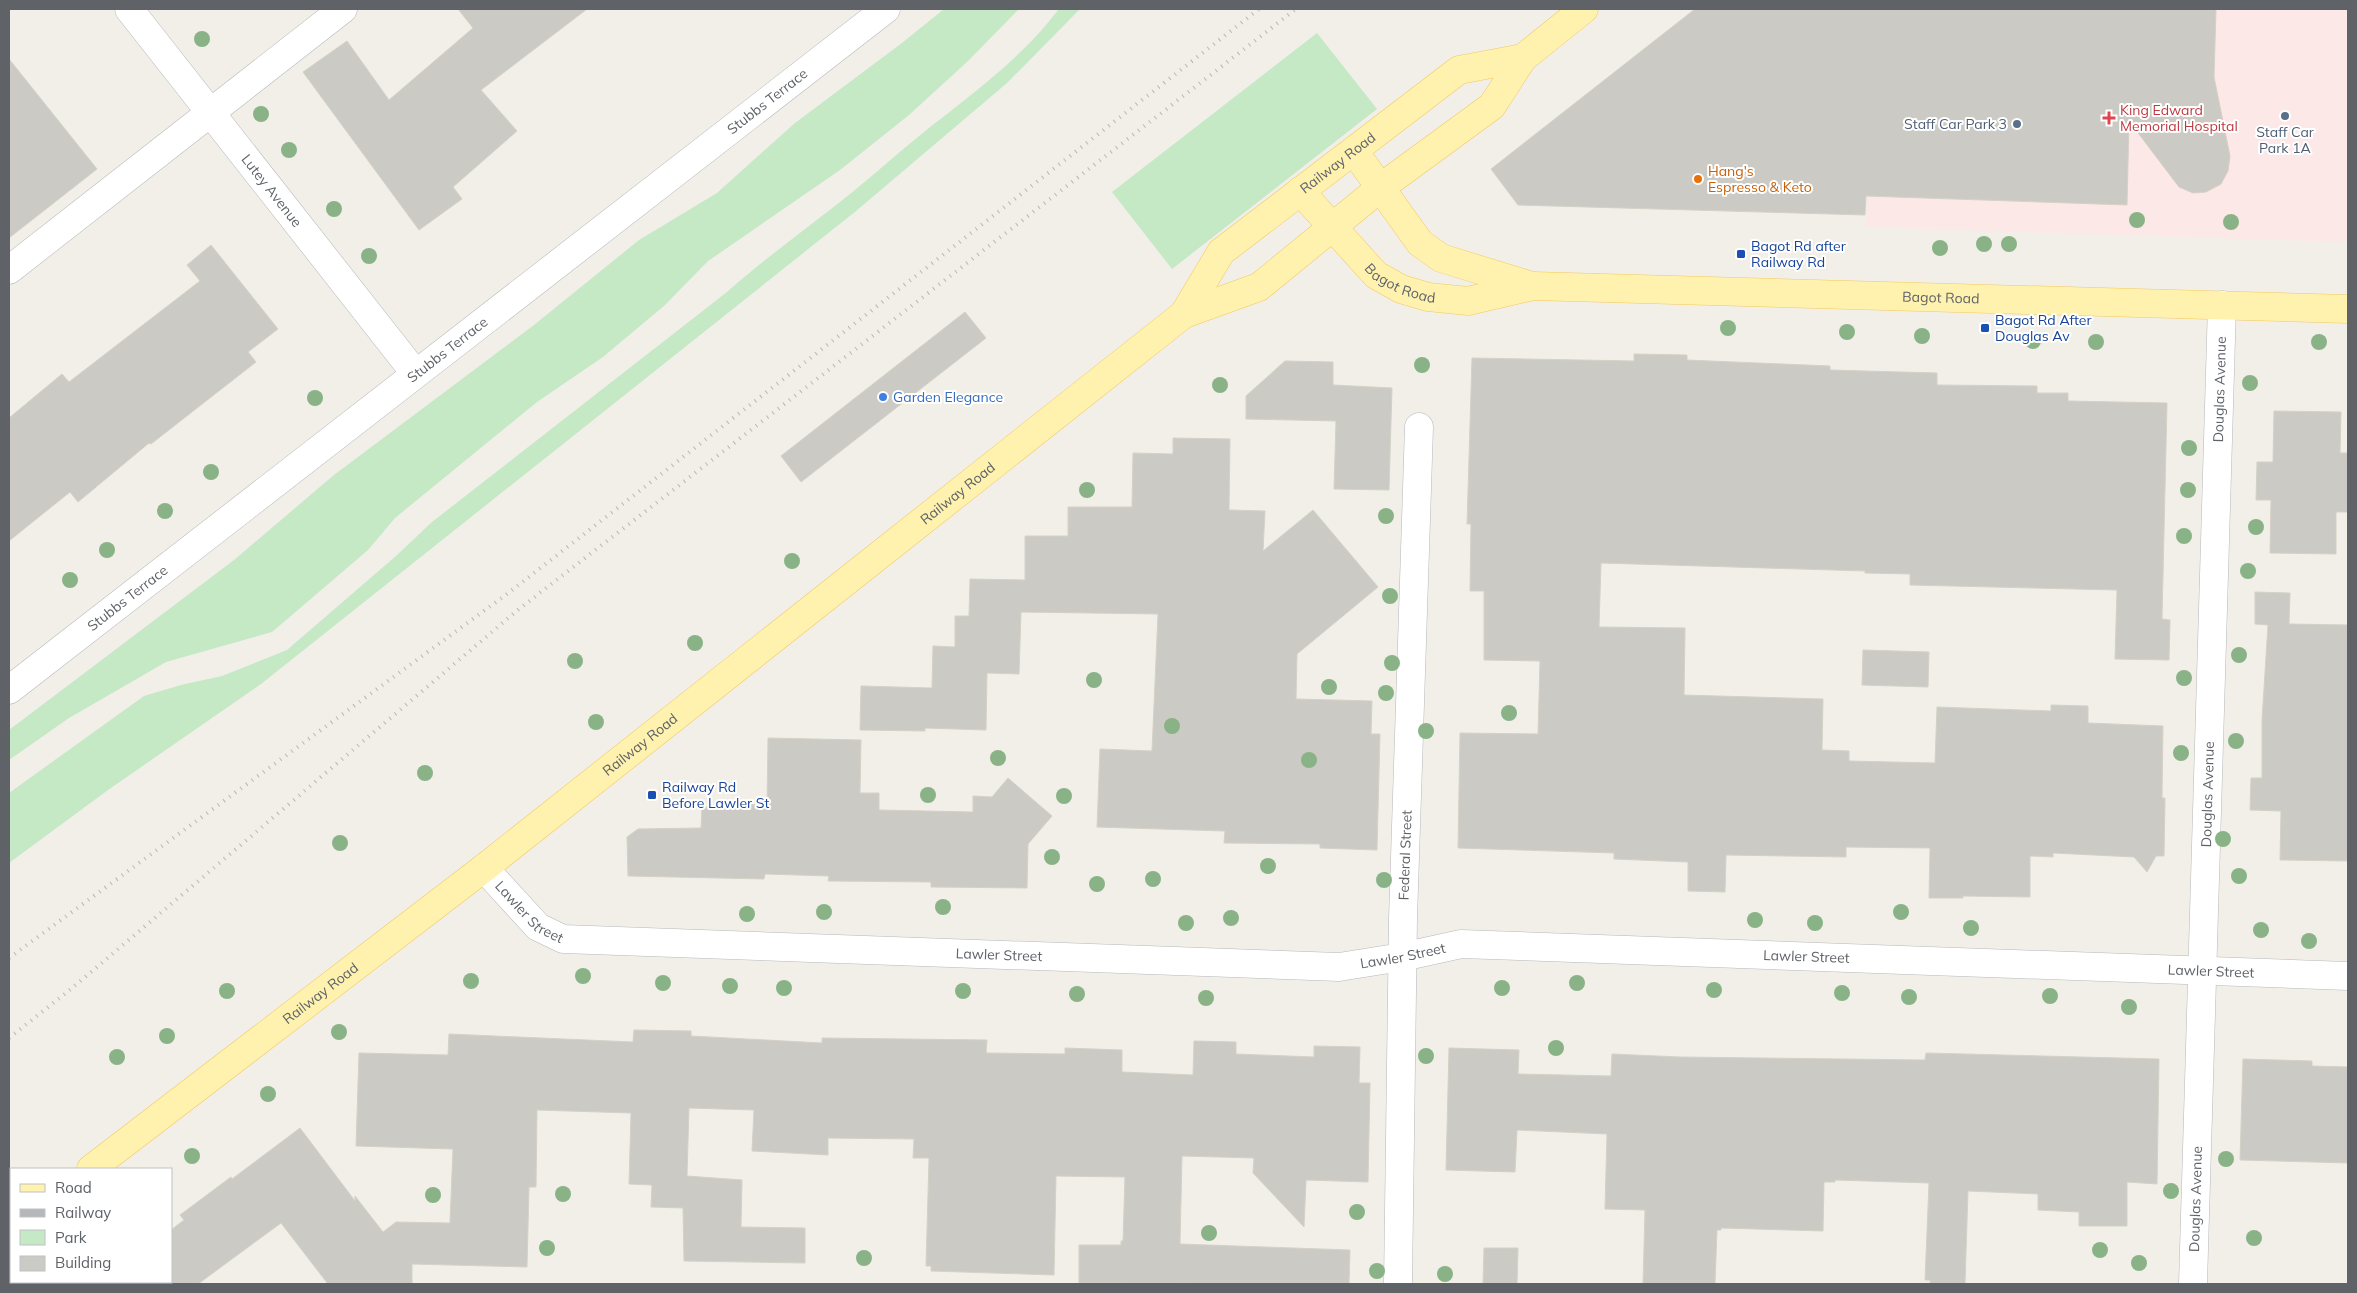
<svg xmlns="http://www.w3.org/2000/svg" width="2357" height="1293" font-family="Mulish,sans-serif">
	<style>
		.medical { fill: #fce8e6 }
		.green { fill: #c5e8c5 }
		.building { fill: #cccac5; stroke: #d6d1c6 }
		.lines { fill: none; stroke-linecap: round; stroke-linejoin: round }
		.minor-casing { stroke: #b5b8bc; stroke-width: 29 }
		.major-casing { stroke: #f2c960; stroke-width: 29 }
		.minor { stroke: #fff; stroke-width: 28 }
		.major { stroke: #fff2af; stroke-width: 28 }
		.rail { stroke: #b6b7b8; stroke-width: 4; stroke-dasharray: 1 6; stroke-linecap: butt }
		.tree { fill: #89b387 }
		.service-dot { fill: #5c6f8a; stroke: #fff; stroke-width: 2 }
		.health-dot { fill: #e0444e; stroke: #fff; stroke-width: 2 }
		.food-dot { fill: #e8710a; stroke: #fff; stroke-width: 2 }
		.transit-dot { fill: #1a4fb4; stroke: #fff; stroke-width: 2 }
		.shop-dot { fill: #3f7fe0; stroke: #fff; stroke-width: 2 }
		.labels { text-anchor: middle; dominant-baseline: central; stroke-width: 4; stroke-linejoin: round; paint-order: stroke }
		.street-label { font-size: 14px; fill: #5f6368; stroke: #fff }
		.health-label { font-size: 14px; fill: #be3a42; stroke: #fff; text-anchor: start }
		.service-label { font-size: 14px; fill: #4e5e75; stroke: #fff; text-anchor: end }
		.food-label { font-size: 14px; fill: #c56008; stroke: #fff; text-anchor: start }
		.transit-label { font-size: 14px; fill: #164399; stroke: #fff; text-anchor: start }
		.shop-label { font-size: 14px; fill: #366cbe; stroke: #fff; text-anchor: start }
	</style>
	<rect width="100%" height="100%" fill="#f1efe8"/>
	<polygon class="medical" points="1873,9 2348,9 2348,242 1866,227"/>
	<g class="green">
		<polygon points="944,9 1019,9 968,61 909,115 840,170 708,261 665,305 603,357 537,402 395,518 368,550 272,632 166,662 69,718 9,760 9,730 234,560 334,475 534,325 639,240 717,193 795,123 902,43"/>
		<path d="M1059 9H1080L1007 83 856 211 261 684 108 790 9 863V793L144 696 181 685 222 676 287 650 396 556 432 522 727 292C763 260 802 232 840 202 872 177 902 149 934 124 979 89 1024 55 1059 9Z"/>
		<polygon points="1317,33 1377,109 1172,269 1112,192"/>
	</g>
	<g class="building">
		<polygon points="458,9 587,9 481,90 517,131 453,187 462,199 419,230 303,72 347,41 389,100 473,28"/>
		<polygon points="1695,9 2216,9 2214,77 2230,156 2228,171 2221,184 2206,192 2193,193 2179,187 2129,121 2127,205 1866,196 1865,215 1518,205 1491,169"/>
		<polygon points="9,59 97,169 9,238"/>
		<polygon points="211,245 278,329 248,352 256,362 151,444 149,443 78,502 70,492 9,541 9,418 62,374 69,382 200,281 187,265"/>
		<polygon points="965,312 986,338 801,482 781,456"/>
		<polygon points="1634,354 1687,355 1687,360 1830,366 1830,370 1937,373 1937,385 2037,386 2037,393 2068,393 2068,401 2167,403 2162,619 2170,620 2169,660 2115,659 2117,590 1910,585 1910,574 1865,573 1865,571 1601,563 1599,627 1685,628 1684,695 1823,699 1822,750 1849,751 1849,761 1935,763 1937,707 2051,711 2051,705 2088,706 2088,723 2163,726 2162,798 2165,798 2164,856 2156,856 2147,872 2134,857 2053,853 2053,857 2030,856 2030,897 1963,896 1963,898 1929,898 1930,848 1846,847 1846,857 1726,855 1725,892 1688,891 1688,862 1614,859 1614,853 1458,848 1460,733 1538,734 1540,661 1484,660 1484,591 1470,591 1471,524 1467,524 1472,358 1634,361"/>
		<polygon points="1285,361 1333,362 1333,385 1392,388 1389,490 1334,489 1336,421 1246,419 1246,396"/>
		<polygon points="2274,411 2341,412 2340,453 2348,453 2348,512 2336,512 2336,554 2270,553 2271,500 2256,500 2257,462 2273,462"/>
		<polygon points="1173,438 1230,439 1229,510 1265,511 1263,551 1313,510 1378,587 1297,654 1296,699 1372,701 1371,734 1380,734 1377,850 1320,848 1320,844 1224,843 1225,831 1097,827 1100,749 1152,751 1158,614 1021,612 1019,674 987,673 986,730 925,728 925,731 860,730 861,686 932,688 933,646 955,647 955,616 969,616 970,579 1025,580 1025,536 1068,536 1068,507 1132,507 1133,453 1173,454"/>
		<polygon points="2255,592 2290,593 2289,624 2348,625 2348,861 2280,860 2281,811 2250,810 2251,778 2262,778 2262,720 2268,625 2255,624"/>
		<polygon points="1863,650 1929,652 1928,687 1862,685"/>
		<polygon points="768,738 861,740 860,793 879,793 879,810 973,812 973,796 992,797 1008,778 1052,816 1028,844 1027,888 931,887 931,882 828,881 829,876 765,874 764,879 628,876 627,837 638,829 701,828 702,807 735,807 735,804 767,805"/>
		<polygon points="634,1030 691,1031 691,1036 822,1043 822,1038 987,1040 986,1053 1065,1054 1065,1048 1122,1050 1122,1072 1193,1075 1194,1041 1236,1042 1236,1054 1314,1057 1314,1046 1360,1047 1359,1083 1370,1083 1368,1182 1306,1180 1304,1227 1253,1173 1254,1158 1182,1156 1180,1244 1350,1250 1349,1284 1079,1283 1079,1245 1121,1245 1121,1241 1123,1241 1125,1177 1056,1176 1054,1275 931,1271 931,1266 926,1266 929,1158 913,1158 914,1139 828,1138 828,1155 752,1151 754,1110 689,1108 687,1176 742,1180 741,1227 805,1228 805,1263 684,1261 683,1208 651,1207 652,1185 629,1184 631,1113 537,1110 536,1187 529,1187 527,1267 412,1264 412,1284 328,1284 281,1223 198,1284 171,1284 171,1230 184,1220 180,1215 231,1177 232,1179 300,1128 355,1201 355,1196 383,1232 396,1222 450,1223 453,1149 356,1146 359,1053 448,1055 449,1034 633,1042"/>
		<polygon points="1449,1048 1519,1050 1518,1074 1611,1076 1612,1054 1680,1057 1925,1060 1926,1053 2159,1059 2157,1184 2127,1182 2127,1226 2079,1226 2079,1212 2038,1210 2038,1194 1968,1191 1965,1284 1930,1284 1930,1280 1925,1280 1929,1183 1835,1180 1835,1182 1824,1182 1823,1231 1721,1228 1721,1230 1717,1230 1715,1284 1643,1284 1645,1210 1605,1209 1607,1134 1517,1130 1515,1172 1446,1170"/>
		<polygon points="2243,1059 2312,1061 2312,1066 2348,1067 2348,1163 2240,1160"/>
		<polygon points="1484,1248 1518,1248 1517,1284 1483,1284"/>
	</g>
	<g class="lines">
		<defs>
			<g id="minor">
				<path id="s1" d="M129 9 415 373"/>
				<polyline points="9,270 343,9"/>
				<path id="s2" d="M9 690 886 9"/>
				<path id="s3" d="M484 868 538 927 563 939 1339 967 1402 957 1461 944 2348 976"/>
				<path id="s4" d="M1398 1284 1403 919 1419 427"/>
				<path id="s5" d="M2193 1284 2222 305"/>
			</g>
			<g id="major">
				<polyline points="1354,151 1420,243 1441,258 1532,286"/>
				<path id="s6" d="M1300 191 1376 275 1401 289 1428 297 1468 301 1533 286 2348 309"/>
				<path id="s7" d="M1184 314 1221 252 1459 70 1523 58"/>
				<path id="s8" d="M91 1169 484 868 1184 314 1259 287 1380 188 1492 106 1523 58 1584 9"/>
				<polyline points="9,1232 11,1230"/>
			</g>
		</defs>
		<use href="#minor" class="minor-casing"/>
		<use href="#major" class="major-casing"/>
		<use href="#minor" class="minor"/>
		<use href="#major" class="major"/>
		<g class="rail">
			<polyline points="9,958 507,594 1259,9"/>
			<polyline points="9,1038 71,989 519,609 1296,9"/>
		</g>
	</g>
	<g class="tree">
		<circle cx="202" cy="39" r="8"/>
		<circle cx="261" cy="114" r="8"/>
		<circle cx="289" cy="150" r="8"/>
		<circle cx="334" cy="209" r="8"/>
		<circle cx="2137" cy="220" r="8"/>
		<circle cx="2231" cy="222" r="8"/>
		<circle cx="1984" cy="244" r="8"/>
		<circle cx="2009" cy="244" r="8"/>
		<circle cx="1940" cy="248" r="8"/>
		<circle cx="369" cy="256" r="8"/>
		<circle cx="1728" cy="328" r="8"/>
		<circle cx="1847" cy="332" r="8"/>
		<circle cx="1922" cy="336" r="8"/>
		<circle cx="2033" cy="341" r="8"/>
		<circle cx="2096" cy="342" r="8"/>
		<circle cx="2319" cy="342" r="8"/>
		<circle cx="1422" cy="365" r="8"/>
		<circle cx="2250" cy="383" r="8"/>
		<circle cx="1220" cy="385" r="8"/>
		<circle cx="315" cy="398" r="8"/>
		<circle cx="2189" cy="448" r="8"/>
		<circle cx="211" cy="472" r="8"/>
		<circle cx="1087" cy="490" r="8"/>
		<circle cx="2188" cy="490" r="8"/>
		<circle cx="165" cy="511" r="8"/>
		<circle cx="1386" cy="516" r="8"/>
		<circle cx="2256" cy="527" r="8"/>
		<circle cx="2184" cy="536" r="8"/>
		<circle cx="107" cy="550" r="8"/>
		<circle cx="792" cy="561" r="8"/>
		<circle cx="2248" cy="571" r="8"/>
		<circle cx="70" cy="580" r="8"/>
		<circle cx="1390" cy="596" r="8"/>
		<circle cx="695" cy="643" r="8"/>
		<circle cx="2239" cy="655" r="8"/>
		<circle cx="575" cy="661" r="8"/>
		<circle cx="1392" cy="663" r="8"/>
		<circle cx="2184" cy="678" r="8"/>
		<circle cx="1094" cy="680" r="8"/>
		<circle cx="1329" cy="687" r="8"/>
		<circle cx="1386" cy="693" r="8"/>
		<circle cx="1509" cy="713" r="8"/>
		<circle cx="596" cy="722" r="8"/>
		<circle cx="1172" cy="726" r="8"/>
		<circle cx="1426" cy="731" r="8"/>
		<circle cx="2236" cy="741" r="8"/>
		<circle cx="2181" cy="753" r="8"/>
		<circle cx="998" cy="758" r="8"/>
		<circle cx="1309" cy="760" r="8"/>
		<circle cx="425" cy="773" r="8"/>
		<circle cx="928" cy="795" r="8"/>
		<circle cx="1064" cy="796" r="8"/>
		<circle cx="2223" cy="839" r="8"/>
		<circle cx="340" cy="843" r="8"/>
		<circle cx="1052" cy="857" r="8"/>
		<circle cx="1268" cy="866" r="8"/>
		<circle cx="2239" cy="876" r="8"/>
		<circle cx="1153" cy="879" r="8"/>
		<circle cx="1384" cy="880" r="8"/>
		<circle cx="1097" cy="884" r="8"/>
		<circle cx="943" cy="907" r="8"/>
		<circle cx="824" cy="912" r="8"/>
		<circle cx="1901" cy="912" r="8"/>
		<circle cx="747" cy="914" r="8"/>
		<circle cx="1231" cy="918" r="8"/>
		<circle cx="1755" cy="920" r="8"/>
		<circle cx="1186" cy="923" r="8"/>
		<circle cx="1815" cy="923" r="8"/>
		<circle cx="1971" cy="928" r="8"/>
		<circle cx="2261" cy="930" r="8"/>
		<circle cx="2309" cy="941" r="8"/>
		<circle cx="583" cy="976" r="8"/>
		<circle cx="471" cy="981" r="8"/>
		<circle cx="663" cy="983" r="8"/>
		<circle cx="1577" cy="983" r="8"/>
		<circle cx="730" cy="986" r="8"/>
		<circle cx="784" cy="988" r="8"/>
		<circle cx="1502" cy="988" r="8"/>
		<circle cx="1714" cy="990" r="8"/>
		<circle cx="227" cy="991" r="8"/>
		<circle cx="963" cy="991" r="8"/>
		<circle cx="1842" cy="993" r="8"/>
		<circle cx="1077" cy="994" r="8"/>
		<circle cx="2050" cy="996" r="8"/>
		<circle cx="1909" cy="997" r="8"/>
		<circle cx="1206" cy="998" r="8"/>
		<circle cx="2129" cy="1007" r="8"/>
		<circle cx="339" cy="1032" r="8"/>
		<circle cx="167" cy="1036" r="8"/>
		<circle cx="1556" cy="1048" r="8"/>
		<circle cx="1426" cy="1056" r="8"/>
		<circle cx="117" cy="1057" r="8"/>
		<circle cx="268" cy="1094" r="8"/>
		<circle cx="192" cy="1156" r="8"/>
		<circle cx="2226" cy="1159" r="8"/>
		<circle cx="2171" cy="1191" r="8"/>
		<circle cx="563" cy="1194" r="8"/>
		<circle cx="433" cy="1195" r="8"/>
		<circle cx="1357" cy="1212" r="8"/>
		<circle cx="1209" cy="1233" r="8"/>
		<circle cx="2254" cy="1238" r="8"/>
		<circle cx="547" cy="1248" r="8"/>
		<circle cx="2100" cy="1250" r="8"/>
		<circle cx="864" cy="1258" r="8"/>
		<circle cx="2139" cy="1263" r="8"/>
		<circle cx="1377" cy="1271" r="8"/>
		<circle cx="1445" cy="1274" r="8"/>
	</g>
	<g class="service-dot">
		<circle cx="2285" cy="116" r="5"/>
		<circle cx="2017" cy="124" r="5"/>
	</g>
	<path class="health-dot" d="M2106.5 110.5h5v5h5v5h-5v5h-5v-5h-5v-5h5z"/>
	<circle class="food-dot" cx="1698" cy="179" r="5"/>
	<g class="transit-dot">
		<rect x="1736" y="249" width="10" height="10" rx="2.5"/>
		<rect x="1980" y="323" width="10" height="10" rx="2.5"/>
		<rect x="647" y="790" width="10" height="10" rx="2.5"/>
	</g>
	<circle class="shop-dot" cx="883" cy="397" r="5"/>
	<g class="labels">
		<g class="street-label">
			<text stroke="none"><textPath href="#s2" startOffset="960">Stubbs Terrace</textPath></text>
			<text stroke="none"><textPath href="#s7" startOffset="219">Railway Road</textPath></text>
			<text stroke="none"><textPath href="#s1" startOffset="231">Lutey Avenue</textPath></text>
			<text stroke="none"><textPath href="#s6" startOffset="139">Bagot Road</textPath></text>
			<text stroke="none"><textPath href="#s6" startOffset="685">Bagot Road</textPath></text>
			<text stroke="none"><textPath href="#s2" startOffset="555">Stubbs Terrace</textPath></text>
			<text stroke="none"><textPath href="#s5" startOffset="895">Douglas Avenue</textPath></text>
			<text stroke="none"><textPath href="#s8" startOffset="1099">Railway Road</textPath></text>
			<text stroke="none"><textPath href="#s2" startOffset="150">Stubbs Terrace</textPath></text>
			<text stroke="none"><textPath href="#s8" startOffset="694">Railway Road</textPath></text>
			<text stroke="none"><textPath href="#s5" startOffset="490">Douglas Avenue</textPath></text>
			<text stroke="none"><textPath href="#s4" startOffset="429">Federal Street</textPath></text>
			<text stroke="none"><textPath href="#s3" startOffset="64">Lawler Street</textPath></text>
			<text stroke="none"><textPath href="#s3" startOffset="544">Lawler Street</textPath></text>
			<text stroke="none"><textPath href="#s3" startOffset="949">Lawler Street</textPath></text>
			<text stroke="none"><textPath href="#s3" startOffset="1354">Lawler Street</textPath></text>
			<text stroke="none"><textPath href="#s3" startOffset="1759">Lawler Street</textPath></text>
			<text stroke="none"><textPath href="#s8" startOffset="289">Railway Road</textPath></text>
			<text stroke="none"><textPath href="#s5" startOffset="85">Douglas Avenue</textPath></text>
		</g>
		<g class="health-label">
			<text x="2120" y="110">King Edward<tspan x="2120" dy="16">Memorial Hospital</tspan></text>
		</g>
		<g class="service-label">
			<text x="2007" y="124">Staff Car Park 3</text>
			<text x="2285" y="132" text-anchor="middle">Staff Car<tspan x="2285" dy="16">Park 1A</tspan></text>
		</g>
		<g class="food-label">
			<text x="1708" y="171">Hang's<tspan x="1708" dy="16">Espresso &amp; Keto</tspan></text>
		</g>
		<g class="transit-label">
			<text x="1751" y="246">Bagot Rd after<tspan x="1751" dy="16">Railway Rd</tspan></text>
			<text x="1995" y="320">Bagot Rd After<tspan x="1995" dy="16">Douglas Av</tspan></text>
			<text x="662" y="787">Railway Rd<tspan x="662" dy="16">Before Lawler St</tspan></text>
		</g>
		<g class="shop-label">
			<text x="893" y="397">Garden Elegance</text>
		</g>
	</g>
	<rect width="2357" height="1293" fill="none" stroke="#5f6368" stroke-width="20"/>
	<rect x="10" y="1168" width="162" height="115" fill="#ffffff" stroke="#bfc1c3"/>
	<rect x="20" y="1184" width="25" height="8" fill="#fff2af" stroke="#bfc1c3"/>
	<text x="55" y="1193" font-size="15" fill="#5f6368">Road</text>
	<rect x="20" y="1209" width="25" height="8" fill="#b6b7b8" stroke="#bfc1c3"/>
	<text x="55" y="1218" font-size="15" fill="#5f6368">Railway</text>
	<rect x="20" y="1230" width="25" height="15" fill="#c5e8c5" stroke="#bfc1c3"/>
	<text x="55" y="1243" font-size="15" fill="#5f6368">Park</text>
	<rect x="20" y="1256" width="25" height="15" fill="#cccac5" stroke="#bfc1c3"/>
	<text x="55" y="1268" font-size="15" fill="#5f6368">Building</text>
</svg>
